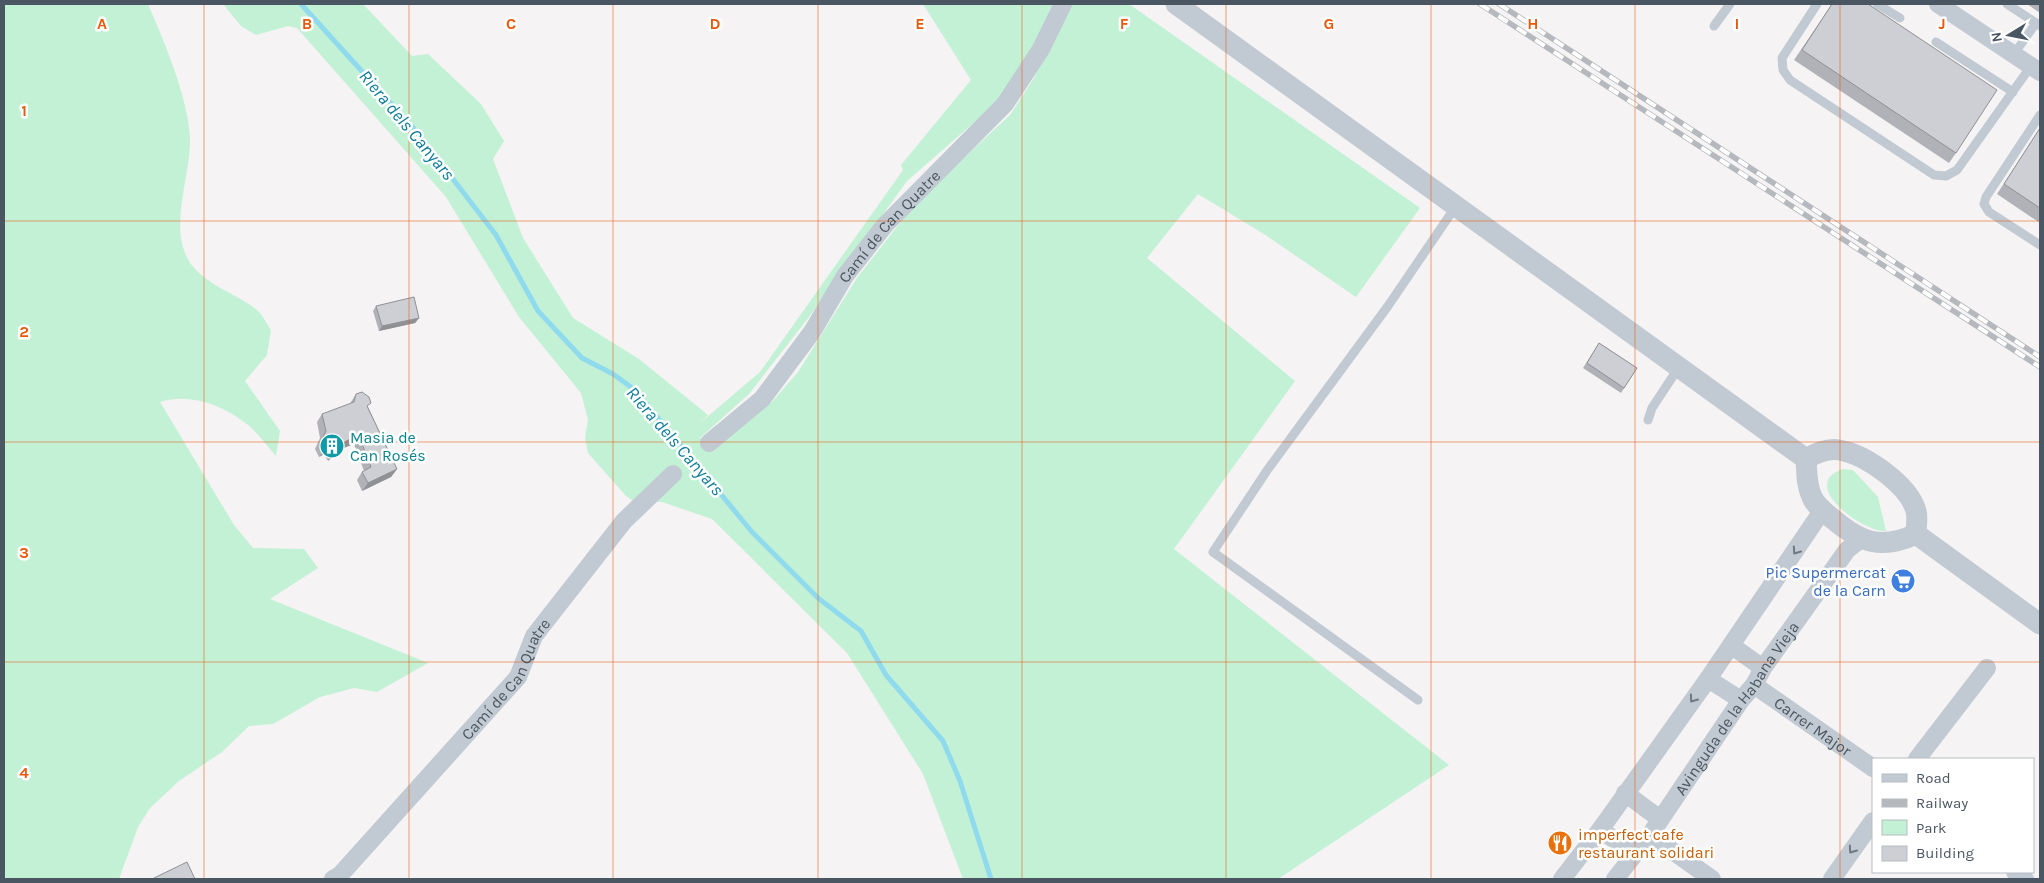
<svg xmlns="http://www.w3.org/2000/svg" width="2044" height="883" font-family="Karla,sans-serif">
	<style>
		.green { fill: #c3f1d5 }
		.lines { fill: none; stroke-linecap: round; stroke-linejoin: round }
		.stream { stroke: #90daee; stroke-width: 5 }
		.service { stroke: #c1cad2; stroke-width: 9 }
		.minor { stroke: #c1cad2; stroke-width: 18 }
		.tertiary { stroke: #c1cad2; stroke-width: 21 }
		.rail-casing { stroke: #b5b8bd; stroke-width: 5.5 }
		.rail { stroke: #fff; stroke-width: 4; stroke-dasharray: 11; stroke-linecap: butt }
		.wall { fill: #b0b2b7 }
		.shaded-wall { fill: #909195 }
		.building { fill: #cdcfd5; stroke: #909195 }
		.oneway { stroke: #6e7983 }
		.grid { fill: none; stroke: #e8590c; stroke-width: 1; stroke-opacity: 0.55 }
		.labels { text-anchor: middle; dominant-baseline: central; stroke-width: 5; stroke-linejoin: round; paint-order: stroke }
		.street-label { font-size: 16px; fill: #4a5661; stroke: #fff }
		.culture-label { font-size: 16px; fill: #0d838f; stroke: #fff; text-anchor: start }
		.shop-label { font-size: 16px; fill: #366cbe; stroke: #fff; text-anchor: end }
		.food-label { font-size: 16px; fill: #c56008; stroke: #fff; text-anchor: start }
		.water-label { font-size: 18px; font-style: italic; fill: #0c7c9b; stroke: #fff }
		.grid-label { font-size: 16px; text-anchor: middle; font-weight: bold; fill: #e8590c; stroke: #fff; stroke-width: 5; stroke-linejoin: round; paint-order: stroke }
	</style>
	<rect width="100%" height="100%" fill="#f5f3f3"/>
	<g class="green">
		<path d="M4 4H148C164 41 191 104 190 144 189 178 172 221 185 253 196 283 236 292 258 311 263 316 267 324 271 330L267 355 245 381 280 431 276 456C266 445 256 430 244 422 220 404 189 393 160 402L234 525 253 548 304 549 318 568 270 599 428 663 377 692 354 688 320 697 273 724 249 726 222 752 179 781 150 808 138 827 119 879H4Z"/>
		<polygon points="223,4 363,4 412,56 428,54 481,104 504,141 493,159 523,238 573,318 639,359 708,415 700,423 760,372 903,170 901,165 971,80 923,4 1055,4 1030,57 994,105 907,181 809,317 749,394 700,438 710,451 772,402 798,372 857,278 917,201 1010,115 1034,78 1070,4 1129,4 1420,208 1356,297 1264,234 1198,194 1147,258 1295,381 1174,549 1449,765 1278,879 963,879 923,774 847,653 712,519 662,502 633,501 626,496 588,453 585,438 588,420 581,393 519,317 446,197 297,28 288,26 256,35 241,26"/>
		<path d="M1843 469 1853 470 1878 497 1886 531C1863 533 1797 484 1843 469Z"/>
	</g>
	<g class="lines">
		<polyline class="stream" points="301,4 416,131 496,235 538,311 582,358 613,374 635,390 752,532 818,598 861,631 886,675 943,741 960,781 991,879"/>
		<g class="service">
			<polyline points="1817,4 1782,58 1783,70 1790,80 1934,175 1946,176 1957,170 2031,66"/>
			<polyline points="1877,4 1900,18"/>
			<polyline points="2007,4 2036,23"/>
			<polyline points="1714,26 1730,4"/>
			<polyline points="1936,42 2013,92"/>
			<polyline points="2014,54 2036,23 2040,26"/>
			<polyline points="2040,115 1986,197 1984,204 1989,212 2040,245"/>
			<polyline points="1648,420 1652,408 1679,367"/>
			<polyline points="1418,700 1213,552 1268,469 1388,306 1456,206"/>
		</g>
		<g class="minor">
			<polyline points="1938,4 2040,72"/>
			<path id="s1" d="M709 443 762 399 812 332 845 276 885 225 1005 104 1041 49 1063 4"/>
			<polyline points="1732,646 1763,668"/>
			<polyline points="1708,679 1741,700"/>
			<path id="s2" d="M1754 685 1873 768"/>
			<polyline points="1917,759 1987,668"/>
			<polyline points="1625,793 1660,819"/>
			<polyline points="1600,830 1635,853"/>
			<polyline points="1650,835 1712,879"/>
			<polyline points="2015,872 2025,879"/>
			<path id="s3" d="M333 879 340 875 518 677 534 636 624 521 673 474"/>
			<polyline points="1562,879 1600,830 1708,679 1822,511"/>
			<path id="s4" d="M1615 879 1650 835 1741 700 1754 685 1763 668 1847 550 1861 539"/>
			<polyline points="1832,879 1873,821"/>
		</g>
		<g class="tertiary">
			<polyline points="1176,4 1806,459"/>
			<path d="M1806 459C1807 472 1806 484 1812 497 1816 506 1825 513 1833 519 1861 543 1882 550 1916 534"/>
			<path d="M1806 459C1816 453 1827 448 1839 450 1865 454 1909 485 1916 511 1918 517 1916 527 1916 534"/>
			<polyline points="1916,534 2040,624"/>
		</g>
		<defs>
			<g id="rail">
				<polyline points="1480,4 2040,367"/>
				<polyline points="1499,4 2040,357"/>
			</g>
		</defs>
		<use href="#rail" class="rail-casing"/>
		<use href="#rail" class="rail"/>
	</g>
	<g class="wall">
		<polygon points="1832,4 1868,4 1956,153 1949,163 1794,60"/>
		<polygon points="2027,4 2040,4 2040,13"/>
		<polygon points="2040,128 2040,223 1997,194"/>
		<polygon points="376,306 419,318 415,323 379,331 373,311"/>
		<polygon points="1599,343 1637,368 1621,393 1583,368"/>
		<polygon points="356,394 368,407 397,469 391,477 362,491 357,480 362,472 364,471 354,444 341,449 328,461 324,454 319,457 315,449 320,438 317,422 322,414 350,404 351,402"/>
	</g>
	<g class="shaded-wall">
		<polygon points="419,318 415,323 379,331 382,326"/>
		<polygon points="359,436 354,444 341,449 328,461 333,454 346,441"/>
		<polygon points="329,447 324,454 319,457 325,450"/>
		<polygon points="397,469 391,477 362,491 368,483"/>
	</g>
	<g class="building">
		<polygon points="1832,4 1868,4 1997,90 1956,153 1802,50"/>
		<polygon points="2040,128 2040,208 2004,184"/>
		<polygon points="414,297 419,318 382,326 376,306"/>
		<polygon points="1599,343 1637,368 1624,388 1587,363"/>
		<polygon points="362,392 369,397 371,403 367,406 397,469 368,483 362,472 371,467 359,436 346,441 333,454 329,447 325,450 321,442 326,431 322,414 354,402 356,394"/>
		<polygon points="187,862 195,879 152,879"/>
	</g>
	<defs><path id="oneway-chevron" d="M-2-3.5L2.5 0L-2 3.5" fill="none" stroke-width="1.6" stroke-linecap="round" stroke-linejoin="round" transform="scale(1.25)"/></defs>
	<g class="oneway">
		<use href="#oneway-chevron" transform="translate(1796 551) rotate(125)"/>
		<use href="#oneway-chevron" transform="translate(1693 699) rotate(126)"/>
		<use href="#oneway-chevron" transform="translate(1852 850) rotate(125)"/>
	</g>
	<path class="grid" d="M204 4V879M409 4V879M613 4V879M818 4V879M1022 4V879M1226 4V879M1431 4V879M1635 4V879M1840 4V879M4 221H2040M4 442H2040M4 662H2040"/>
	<defs>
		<symbol id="building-disc" viewBox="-11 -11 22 22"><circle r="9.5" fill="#0f9aa8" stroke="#fff"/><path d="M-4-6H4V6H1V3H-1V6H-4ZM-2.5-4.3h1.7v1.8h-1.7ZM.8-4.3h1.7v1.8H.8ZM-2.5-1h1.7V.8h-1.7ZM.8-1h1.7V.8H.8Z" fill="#fff"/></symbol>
		<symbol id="supermarket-disc" viewBox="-11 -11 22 22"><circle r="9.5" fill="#3f7fe0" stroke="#fff"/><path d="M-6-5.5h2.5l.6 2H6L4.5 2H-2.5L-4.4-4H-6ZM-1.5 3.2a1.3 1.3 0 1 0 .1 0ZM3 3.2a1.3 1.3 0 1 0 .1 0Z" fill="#fff"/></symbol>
		<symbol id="restaurant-disc" viewBox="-11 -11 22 22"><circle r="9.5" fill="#e8710a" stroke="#fff"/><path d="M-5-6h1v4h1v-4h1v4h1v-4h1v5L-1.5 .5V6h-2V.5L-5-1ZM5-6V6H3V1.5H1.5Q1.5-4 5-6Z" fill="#fff"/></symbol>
	</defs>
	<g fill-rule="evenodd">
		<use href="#building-disc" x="318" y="432" width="28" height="28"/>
		<use href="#supermarket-disc" x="1889" y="567" width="28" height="28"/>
		<use href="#restaurant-disc" x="1546" y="829" width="28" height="28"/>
	</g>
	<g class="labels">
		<g class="street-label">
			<text stroke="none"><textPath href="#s1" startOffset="284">Camí de Can Quatre</textPath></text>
			<text stroke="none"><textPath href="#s3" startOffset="266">Camí de Can Quatre</textPath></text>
			<text stroke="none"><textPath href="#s4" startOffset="210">Avinguda de la Habana Vieja</textPath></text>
			<text stroke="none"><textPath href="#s2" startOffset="72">Carrer Major</textPath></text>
		</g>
		<g class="culture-label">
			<text x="350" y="437">Masia de<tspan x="350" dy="18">Can Rosés</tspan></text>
		</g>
		<g class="shop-label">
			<text x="1886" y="572">Pic Supermercat<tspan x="1886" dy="18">de la Carn</tspan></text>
		</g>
		<g class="food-label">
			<text x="1578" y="834">imperfect cafe<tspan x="1578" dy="18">restaurant solidari</tspan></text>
		</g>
		<g class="water-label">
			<text transform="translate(407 125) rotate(50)">Riera dels Canyars</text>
			<text transform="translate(675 441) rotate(49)">Riera dels Canyars</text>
		</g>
	</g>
	<g class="grid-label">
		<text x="102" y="29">A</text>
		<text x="307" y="29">B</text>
		<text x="511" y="29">C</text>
		<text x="715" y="29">D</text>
		<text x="920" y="29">E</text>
		<text x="1124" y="29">F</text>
		<text x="1329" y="29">G</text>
		<text x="1533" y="29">H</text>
		<text x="1737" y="29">I</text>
		<text x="1942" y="29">J</text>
		<text x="24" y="116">1</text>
		<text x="24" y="337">2</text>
		<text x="24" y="558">3</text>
		<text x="24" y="778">4</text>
	</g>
	<rect width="2044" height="883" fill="none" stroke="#4a5661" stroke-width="10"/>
	<rect x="1872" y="758" width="162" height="115" fill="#ffffff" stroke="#b7bbc0"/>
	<rect x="1882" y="774" width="25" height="8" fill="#c1cad2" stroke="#b7bbc0"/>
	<text x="1916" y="783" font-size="15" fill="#4a5661">Road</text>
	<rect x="1882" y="799" width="25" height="8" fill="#b5b8bd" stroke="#b7bbc0"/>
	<text x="1916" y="808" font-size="15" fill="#4a5661">Railway</text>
	<rect x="1882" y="820" width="25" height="15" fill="#c3f1d5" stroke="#b7bbc0"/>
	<text x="1916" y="833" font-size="15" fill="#4a5661">Park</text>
	<rect x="1882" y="846" width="25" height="15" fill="#cdcfd5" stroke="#b7bbc0"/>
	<text x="1916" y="858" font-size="15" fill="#4a5661">Building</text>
	<g transform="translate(2009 35) rotate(260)" stroke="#ffffff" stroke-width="4" paint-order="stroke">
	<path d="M0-4L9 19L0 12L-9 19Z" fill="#4a5661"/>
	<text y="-8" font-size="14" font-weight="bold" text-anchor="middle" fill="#4a5661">N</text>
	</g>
</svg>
